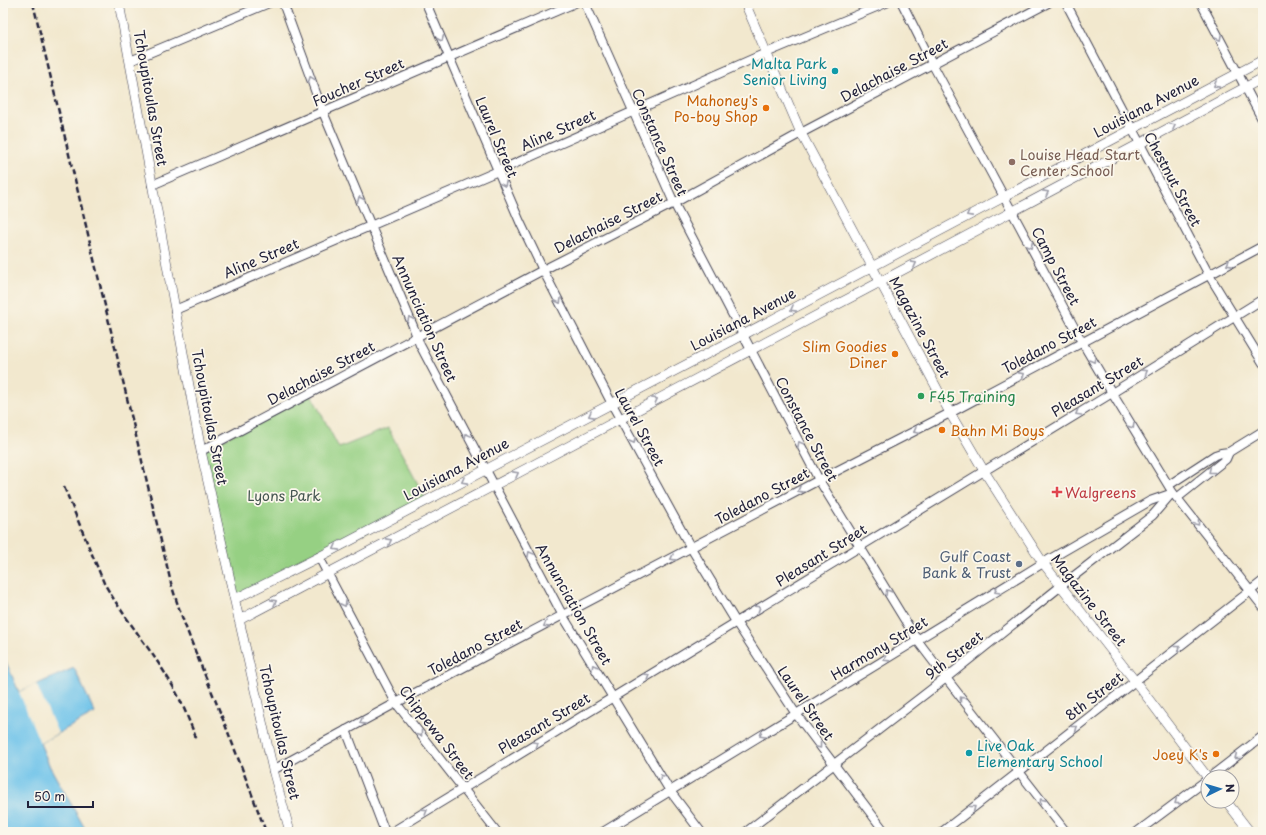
<svg xmlns="http://www.w3.org/2000/svg" width="1266" height="835" font-family="'Playpen Sans',sans-serif">
	<style>
		.green { fill: #96d083; stroke: #5c795f }
		.water { fill: #6dc2e9; stroke: #487292 }
		.pier { fill: #f2e8ce }
		.lines { fill: none; stroke-linecap: round; stroke-linejoin: round }
		.minor-casing { stroke: #414051; stroke-width: 10 }
		.tertiary-casing { stroke: #414051; stroke-width: 10 }
		.minor { stroke: #fff; stroke-width: 8 }
		.tertiary { stroke: #fff; stroke-width: 9 }
		.rail { stroke: #22223b; stroke-width: 2.5; stroke-dasharray: 6 3; stroke-linecap: butt }
		.oneway { stroke: #9c9ca7 }
		.culture-dot { fill: #0f9aa8; stroke: #fbf7ec; stroke-width: 1.5 }
		.food-dot { fill: #e8710a; stroke: #fbf7ec; stroke-width: 1.5 }
		.education-dot { fill: #8d6e63; stroke: #fbf7ec; stroke-width: 1.5 }
		.leisure-dot { fill: #2e9e5b; stroke: #fbf7ec; stroke-width: 1.5 }
		.health-dot { fill: #e0444e; stroke: #fbf7ec; stroke-width: 1.5 }
		.service-dot { fill: #5c6f8a; stroke: #fbf7ec; stroke-width: 1.5 }
		.labels { text-anchor: middle; dominant-baseline: central; stroke-width: 3.5; stroke-linejoin: round; paint-order: stroke }
		.culture-label { font-size: 14px; fill: #0d838f; stroke: #fbf7ec; text-anchor: end }
		.street-label { font-size: 14px; fill: #22223b; stroke: #fbf7ec }
		.food-label { font-size: 14px; fill: #c56008; stroke: #fbf7ec; text-anchor: end }
		.education-label { font-size: 14px; fill: #785e54; stroke: #fbf7ec; text-anchor: start }
		.leisure-label { font-size: 14px; fill: #27864d; stroke: #fbf7ec; text-anchor: start }
		.health-label { font-size: 14px; fill: #be3a42; stroke: #fbf7ec; text-anchor: start }
		.park-label { font-size: 14px; fill: #455651; stroke: #fbf7ec }
		.service-label { font-size: 14px; fill: #4e5e75; stroke: #fbf7ec; text-anchor: end }
	</style>
	<rect width="100%" height="100%" fill="#fbf7ec"/>
	<filter id="ink" filterUnits="userSpaceOnUse"><feTurbulence type="fractalNoise" baseFrequency=".025" numOctaves="2"/><feDisplacementMap in="SourceGraphic" scale="8" xChannelSelector="R" yChannelSelector="G"/><feConvolveMatrix kernelMatrix="1 2 1 2 8 2 1 2 1" color-interpolation-filters="sRGB"/></filter>
	<filter id="wash" filterUnits="userSpaceOnUse"><feTurbulence type="fractalNoise" baseFrequency=".012" numOctaves="4" result="noise"/><feDisplacementMap in="SourceGraphic" scale="16" xChannelSelector="R" yChannelSelector="G"/><feGaussianBlur stdDeviation="0.9" result="paint"/><feColorMatrix in="noise" values="0 0 0 0 0 0 0 0 0 0 0 0 0 0 0 0 0 1.4 0 .05"/><feComposite in="paint" operator="in"/></filter>
	<g filter="url(#wash)">
		<rect width="100%" height="100%" fill="#f2e8ce"/>
		<polygon class="green" points="311,394 339,448 388,428 427,501 235,599 201,451"/>
		<polygon class="water" points="3,655 19,692 74,668 95,713 40,743 50,767 87,832 3,832"/>
		<polygon class="pier" points="36,684 58,733 40,743 19,692"/>
	</g>
	<g filter="url(#ink)">
		<g class="lines">
			<defs>
				<g id="minor">
					<polyline points="283,3 323,112 413,326 420,345 563,616 670,791 701,832"/>
					<polyline points="426,3 520,222 543,270 612,404 691,548 736,622 796,714 885,832"/>
					<polyline points="585,3 674,203 819,480 917,640 946,678 1066,832"/>
					<polyline points="902,3 933,65 1082,342 1112,393 1173,493 1263,607"/>
					<polyline points="1066,3 1209,275 1263,363"/>
					<polyline points="1201,3 1263,121"/>
					<polyline points="130,61 269,3"/>
					<polyline points="152,185 575,3"/>
					<polyline points="175,310 498,171 766,53 886,3"/>
					<polyline points="201,451 543,270 674,203 801,133 1048,3"/>
					<polyline points="1169,485 1215,455 1221,453 1229,452"/>
					<polyline points="1177,498 1226,459 1229,452 1263,431"/>
					<polyline points="319,557 396,703 497,832"/>
					<polyline points="346,730 385,832"/>
					<polyline points="273,770 396,703 819,480 950,413 1263,246"/>
					<polyline points="1210,777 1263,736"/>
					<polyline points="392,832 1112,393 1263,299"/>
					<polyline points="603,832 1043,563 1150,501 1173,493"/>
					<polyline points="746,832 946,678 1061,586 1153,515 1172,493"/>
					<polyline points="942,832 1263,581"/>
					<polyline points="1137,832 1208,779"/>
				</g>
				<g id="tertiary">
					<polyline points="119,3 201,451 273,770 290,832"/>
					<polyline points="745,3 801,133 950,413 984,471 1043,563 1135,681 1208,778"/>
					<polyline points="235,599 319,557 743,335 1263,60"/>
					<polyline points="239,620 880,282 1263,78"/>
					<polyline points="1226,801 1250,832"/>
				</g>
			</defs>
			<use href="#minor" class="minor-casing"/>
			<use href="#tertiary" class="tertiary-casing"/>
			<use href="#minor" class="minor"/>
			<use href="#tertiary" class="tertiary"/>
			<g class="rail">
				<path d="M33 3 171 583C184 628 203 669 220 712 236 752 251 792 266 832"/>
				<path d="M64 487 104 583C124 618 151 649 171 683 182 701 189 721 197 740"/>
			</g>
		</g>
		<defs><path id="oneway-chevron" d="M-2-3.5L2.5 0L-2 3.5" fill="none" stroke-width="1.6" stroke-linecap="round" stroke-linejoin="round"/></defs>
		<g class="oneway">
			<use href="#oneway-chevron" transform="translate(1219 38) rotate(62)"/>
			<use href="#oneway-chevron" transform="translate(441 39) rotate(67)"/>
			<use href="#oneway-chevron" transform="translate(311 79) rotate(-110)"/>
			<use href="#oneway-chevron" transform="translate(1216 85) rotate(152)"/>
			<use href="#oneway-chevron" transform="translate(1173 126) rotate(-28)"/>
			<use href="#oneway-chevron" transform="translate(504 184) rotate(66)"/>
			<use href="#oneway-chevron" transform="translate(1046 193) rotate(-28)"/>
			<use href="#oneway-chevron" transform="translate(360 199) rotate(-113)"/>
			<use href="#oneway-chevron" transform="translate(969 214) rotate(152)"/>
			<use href="#oneway-chevron" transform="translate(1030 246) rotate(62)"/>
			<use href="#oneway-chevron" transform="translate(914 264) rotate(-28)"/>
			<use href="#oneway-chevron" transform="translate(1229 264) rotate(152)"/>
			<use href="#oneway-chevron" transform="translate(559 301) rotate(63)"/>
			<use href="#oneway-chevron" transform="translate(793 309) rotate(152)"/>
			<use href="#oneway-chevron" transform="translate(410 319) rotate(-113)"/>
			<use href="#oneway-chevron" transform="translate(1093 360) rotate(60)"/>
			<use href="#oneway-chevron" transform="translate(1145 372) rotate(-32)"/>
			<use href="#oneway-chevron" transform="translate(1022 375) rotate(-28)"/>
			<use href="#oneway-chevron" transform="translate(655 400) rotate(-28)"/>
			<use href="#oneway-chevron" transform="translate(1078 413) rotate(149)"/>
			<use href="#oneway-chevron" transform="translate(591 415) rotate(152)"/>
			<use href="#oneway-chevron" transform="translate(1132 426) rotate(58)"/>
			<use href="#oneway-chevron" transform="translate(916 431) rotate(153)"/>
			<use href="#oneway-chevron" transform="translate(467 436) rotate(-118)"/>
			<use href="#oneway-chevron" transform="translate(633 441) rotate(61)"/>
			<use href="#oneway-chevron" transform="translate(800 444) rotate(-118)"/>
			<use href="#oneway-chevron" transform="translate(1211 471) rotate(141)"/>
			<use href="#oneway-chevron" transform="translate(516 474) rotate(-28)"/>
			<use href="#oneway-chevron" transform="translate(464 481) rotate(152)"/>
			<use href="#oneway-chevron" transform="translate(800 490) rotate(152)"/>
			<use href="#oneway-chevron" transform="translate(1197 523) rotate(52)"/>
			<use href="#oneway-chevron" transform="translate(389 541) rotate(-28)"/>
			<use href="#oneway-chevron" transform="translate(336 548) rotate(152)"/>
			<use href="#oneway-chevron" transform="translate(530 554) rotate(-118)"/>
			<use href="#oneway-chevron" transform="translate(673 558) rotate(152)"/>
			<use href="#oneway-chevron" transform="translate(997 591) rotate(149)"/>
			<use href="#oneway-chevron" transform="translate(888 592) rotate(-121)"/>
			<use href="#oneway-chevron" transform="translate(274 602) rotate(-28)"/>
			<use href="#oneway-chevron" transform="translate(344 604) rotate(63)"/>
			<use href="#oneway-chevron" transform="translate(758 608) rotate(-32)"/>
			<use href="#oneway-chevron" transform="translate(546 625) rotate(152)"/>
			<use href="#oneway-chevron" transform="translate(1178 648) rotate(-38)"/>
			<use href="#oneway-chevron" transform="translate(886 659) rotate(148)"/>
			<use href="#oneway-chevron" transform="translate(594 667) rotate(-121)"/>
			<use href="#oneway-chevron" transform="translate(647 676) rotate(-31)"/>
			<use href="#oneway-chevron" transform="translate(962 699) rotate(-128)"/>
			<use href="#oneway-chevron" transform="translate(362 722) rotate(152)"/>
			<use href="#oneway-chevron" transform="translate(1075 728) rotate(-38)"/>
			<use href="#oneway-chevron" transform="translate(420 734) rotate(52)"/>
			<use href="#oneway-chevron" transform="translate(762 735) rotate(149)"/>
			<use href="#oneway-chevron" transform="translate(536 744) rotate(-31)"/>
			<use href="#oneway-chevron" transform="translate(819 746) rotate(53)"/>
			<use href="#oneway-chevron" transform="translate(1237 757) rotate(142)"/>
			<use href="#oneway-chevron" transform="translate(662 777) rotate(-122)"/>
			<use href="#oneway-chevron" transform="translate(1042 801) rotate(-128)"/>
			<use href="#oneway-chevron" transform="translate(1177 802) rotate(143)"/>
			<use href="#oneway-chevron" transform="translate(973 808) rotate(-38)"/>
			<use href="#oneway-chevron" transform="translate(425 811) rotate(-32)"/>
		</g>
	</g>
	<g class="culture-dot">
		<circle cx="835" cy="71" r="4"/>
		<circle cx="969" cy="753" r="4"/>
	</g>
	<g class="food-dot">
		<circle cx="766" cy="108" r="4"/>
		<circle cx="895" cy="354" r="4"/>
		<circle cx="942" cy="430" r="4"/>
		<circle cx="1216" cy="754" r="4"/>
	</g>
	<circle class="education-dot" cx="1012" cy="162" r="4"/>
	<circle class="leisure-dot" cx="921" cy="396" r="4"/>
	<path class="health-dot" d="M1055 486h4v4h4v4h-4v4h-4v-4h-4v-4h4z"/>
	<circle class="service-dot" cx="1019" cy="564" r="4"/>
	<g class="labels">
		<g class="culture-label">
			<text x="827" y="63">Malta Park<tspan x="827" dy="16">Senior Living</tspan></text>
			<text x="977" y="745" text-anchor="start">Live Oak<tspan x="977" dy="16">Elementary School</tspan></text>
		</g>
		<g class="street-label">
			<text transform="translate(894 70) rotate(-28)">Delachaise Street</text>
			<text transform="translate(358 82) rotate(-24)">Foucher Street</text>
			<text transform="translate(151 98) rotate(80)">Tchoupitoulas Street</text>
			<text transform="translate(1146 106) rotate(-28)">Louisiana Avenue</text>
			<text transform="translate(558 130) rotate(-24)">Aline Street</text>
			<text transform="translate(497 137) rotate(67)">Laurel Street</text>
			<text transform="translate(660 142) rotate(66)">Constance Street</text>
			<text transform="translate(1173 179) rotate(62)">Chestnut Street</text>
			<text transform="translate(608 222) rotate(-27)">Delachaise Street</text>
			<text transform="translate(261 258) rotate(-23)">Aline Street</text>
			<text transform="translate(1056 266) rotate(62)">Camp Street</text>
			<text transform="translate(425 318) rotate(66)">Annunciation Street</text>
			<text transform="translate(743 319) rotate(-28)">Louisiana Avenue</text>
			<text transform="translate(920 327) rotate(62)">Magazine Street</text>
			<text transform="translate(1049 345) rotate(-28)">Toledano Street</text>
			<text transform="translate(321 373) rotate(-28)">Delachaise Street</text>
			<text transform="translate(1097 386) rotate(-31)">Pleasant Street</text>
			<text transform="translate(210 417) rotate(79)">Tchoupitoulas Street</text>
			<text transform="translate(640 427) rotate(61)">Laurel Street</text>
			<text transform="translate(807 429) rotate(62)">Constance Street</text>
			<text transform="translate(456 469) rotate(-28)">Louisiana Avenue</text>
			<text transform="translate(762 496) rotate(-28)">Toledano Street</text>
			<text transform="translate(821 555) rotate(-32)">Pleasant Street</text>
			<text transform="translate(1089 600) rotate(52)">Magazine Street</text>
			<text transform="translate(574 604) rotate(60)">Annunciation Street</text>
			<text transform="translate(475 647) rotate(-28)">Toledano Street</text>
			<text transform="translate(879 648) rotate(-31)">Harmony Street</text>
			<text transform="translate(954 655) rotate(-38)">9th Street</text>
			<text transform="translate(1094 696) rotate(-38)">8th Street</text>
			<text transform="translate(806 703) rotate(55)">Laurel Street</text>
			<text transform="translate(544 723) rotate(-31)">Pleasant Street</text>
			<text transform="translate(280 732) rotate(77)">Tchoupitoulas Street</text>
			<text transform="translate(437 732) rotate(53)">Chippewa Street</text>
		</g>
		<g class="food-label">
			<text x="758" y="100">Mahoney's<tspan x="758" dy="16">Po-boy Shop</tspan></text>
			<text x="887" y="346">Slim Goodies<tspan x="887" dy="16">Diner</tspan></text>
			<text x="950" y="430" text-anchor="start">Bahn Mi Boys</text>
			<text x="1208" y="754">Joey K's</text>
		</g>
		<g class="education-label">
			<text x="1020" y="154">Louise Head Start<tspan x="1020" dy="16">Center School</tspan></text>
		</g>
		<g class="leisure-label">
			<text x="929" y="396">F45 Training</text>
		</g>
		<g class="health-label">
			<text x="1065" y="492">Walgreens</text>
		</g>
		<g class="park-label">
			<text x="284" y="495">Lyons Park</text>
		</g>
		<g class="service-label">
			<text x="1011" y="556">Gulf Coast<tspan x="1011" dy="16">Bank &amp; Trust</tspan></text>
		</g>
	</g>
	<rect width="1266" height="835" fill="none" stroke="#fbf7ec" stroke-width="16"/>
	<g transform="translate(1220 789) rotate(85)"><circle r="19" fill="#fbf7ec" stroke="#a4a2a5"/>
	<path d="M0-3L7 15L0 10L-7 15Z" fill="#1f6fb2"/>
	<text y="-6" font-size="11" font-weight="bold" text-anchor="middle" fill="#22223b">N</text>
	</g>
	<path d="M28 801v6h65v-6" fill="none" stroke="#22223b" stroke-width="2"/>
	<text x="34" y="801" font-size="12" fill="#22223b" stroke="#fbf7ec" stroke-width="3" paint-order="stroke">50 m</text>
</svg>
